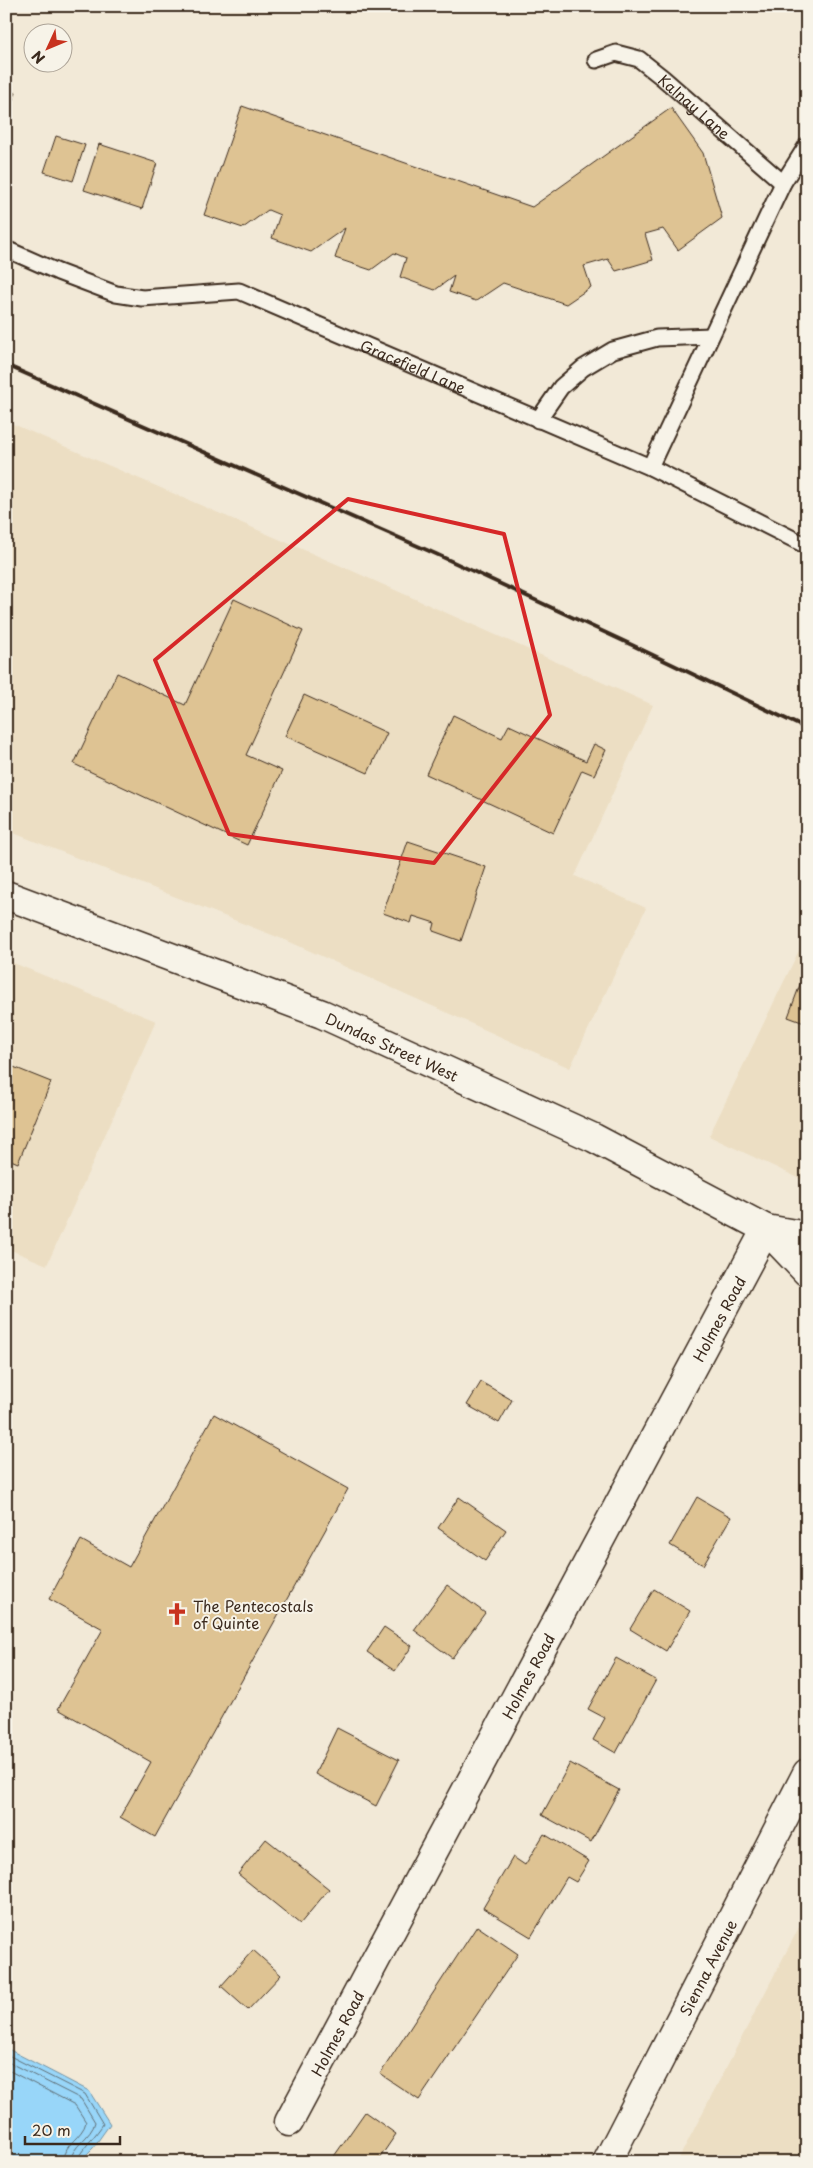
<svg xmlns="http://www.w3.org/2000/svg" width="813" height="2168" font-family="'Playpen Sans',sans-serif">
	<style>
		.built { fill: #ecdec3 }
		.water { fill: #98d6f9; stroke: #7391a1 }
		.lines { fill: none; stroke-linecap: round; stroke-linejoin: round }
		.shore { stroke: #606f76; stroke-width: 1 }
		.building { fill: #dec393; stroke: #3b2a1e }
		.service-casing { stroke: #3b2a1e; stroke-width: 19 }
		.minor-casing { stroke: #3b2a1e; stroke-width: 31 }
		.tertiary-casing { stroke: #3b2a1e; stroke-width: 31 }
		.primary-casing { stroke: #3b2a1e; stroke-width: 31 }
		.service { stroke: #f7f3e8; stroke-width: 15 }
		.minor { stroke: #f7f3e8; stroke-width: 28 }
		.tertiary { stroke: #f7f3e8; stroke-width: 28 }
		.primary { stroke: #f7f3e8; stroke-width: 28 }
		.rail { stroke: #3b2a1e; stroke-width: 4 }
		.marked { fill: none; stroke: #d62828; stroke-width: 4; stroke-linejoin: round }
		.labels { text-anchor: middle; dominant-baseline: central; stroke-width: 4; stroke-linejoin: round; paint-order: stroke }
		.street-label { font-size: 15px; fill: #3b2a1e; stroke: #f7f3e8 }
		.poi-label { font-size: 15px; fill: #3b2a1e; stroke: #f7f3e8; text-anchor: start }
	</style>
	<rect width="100%" height="100%" fill="#f2e9d7"/>
	<filter id="ink" filterUnits="userSpaceOnUse"><feTurbulence type="fractalNoise" baseFrequency=".02" numOctaves="2"/><feDisplacementMap in="SourceGraphic" scale="10" xChannelSelector="R" yChannelSelector="G"/><feConvolveMatrix kernelMatrix="1 2 1 2 8 2 1 2 1" color-interpolation-filters="sRGB"/></filter>
	<g filter="url(#ink)">
		<g class="built">
			<polygon points="6,421 348,569 653,705 575,876 646,908 570,1068 290,942 6,830"/>
			<polygon points="807,934 807,1182 709,1136"/>
			<polygon points="6,960 156,1021 47,1265 6,1248"/>
			<polygon points="807,1912 807,2162 677,2162"/>
		</g>
		<polygon class="water" points="6,2048 89,2091 110,2124 93,2148 79,2162 6,2162"/>
		<g class="lines">
			<g class="shore">
				<path d="M6 2054 85 2094 103 2124C98 2133 77 2155 76 2162"/>
				<path d="M6 2061 81 2099 95 2122C92 2137 71 2146 70 2162"/>
				<path d="M6 2069 75 2105 86 2122C83 2137 63 2144 62 2162"/>
			</g>
		</g>
		<g class="building">
			<polygon points="6,89 16,93 6,115"/>
			<polygon points="242,106 532,207 671,108 703,153 722,218 678,250 663,229 645,234 653,260 616,271 608,259 584,266 591,287 566,304 503,283 476,301 449,292 454,276 435,290 400,277 406,258 394,253 371,270 335,258 345,228 311,252 272,238 280,215 268,210 243,228 204,215"/>
			<polygon points="56,136 85,145 73,181 44,172"/>
			<polygon points="99,144 157,163 142,209 84,190"/>
			<polygon points="234,599 303,631 246,755 282,771 247,845 74,764 117,673 185,705"/>
			<polygon points="304,695 387,733 368,773 285,736"/>
			<polygon points="453,715 502,738 509,725 586,761 594,744 606,750 594,775 582,770 553,833 426,774"/>
			<polygon points="408,841 486,867 461,941 433,931 435,923 413,916 411,923 383,913"/>
			<polygon points="805,971 807,972 807,1024 788,1017"/>
			<polygon points="6,1064 51,1082 18,1163 6,1158"/>
			<polygon points="481,1382 512,1400 499,1423 467,1405"/>
			<polygon points="214,1414 348,1489 155,1837 120,1817 151,1762 58,1709 103,1629 49,1599 81,1540 129,1567"/>
			<polygon points="459,1497 506,1530 485,1561 438,1528"/>
			<polygon points="697,1497 731,1517 703,1565 670,1545"/>
			<polygon points="447,1585 485,1613 452,1658 414,1630"/>
			<polygon points="654,1589 690,1611 666,1651 630,1629"/>
			<polygon points="384,1627 412,1646 395,1671 367,1652"/>
			<polygon points="616,1658 656,1680 616,1753 593,1740 605,1718 588,1709"/>
			<polygon points="337,1728 399,1760 376,1806 315,1774"/>
			<polygon points="570,1763 619,1790 591,1842 542,1815"/>
			<polygon points="544,1834 589,1861 576,1882 567,1877 531,1937 483,1908 513,1857 525,1865"/>
			<polygon points="266,1839 329,1889 300,1924 238,1874"/>
			<polygon points="477,1926 518,1954 419,2100 380,2074"/>
			<polygon points="253,1950 281,1975 248,2010 221,1986"/>
			<polygon points="365,2112 396,2134 377,2162 330,2162"/>
		</g>
		<g class="lines">
			<defs>
				<g id="service">
					<path id="s1" d="M596 60 616 53 639 59 663 78 783 183"/>
					<path id="s2" d="M6 249 58 272 116 294 142 298 239 291 650 467 807 546"/>
					<polyline points="538,420 561,387 583,368 613,350 657,338 711,336"/>
					<polyline points="650,467 783,183 807,145"/>
				</g>
				<g id="minor">
					<path id="s3" d="M289 2122 766 1229"/>
				</g>
				<g id="tertiary">
					<path id="s4" d="M607 2162 807 1773"/>
				</g>
				<g id="primary">
					<path id="s5" d="M6 895 322 1014 594 1138 766 1229 807 1236"/>
					<polyline points="766,1229 807,1272"/>
				</g>
			</defs>
			<use href="#service" class="service-casing"/>
			<use href="#minor" class="minor-casing"/>
			<use href="#tertiary" class="tertiary-casing"/>
			<use href="#primary" class="primary-casing"/>
			<use href="#service" class="service"/>
			<use href="#minor" class="minor"/>
			<use href="#tertiary" class="tertiary"/>
			<use href="#primary" class="primary"/>
			<polyline class="rail" points="6,365 436,554 632,645 807,729"/>
		</g>
	</g>
	<path class="marked" d="M348 499 504 534 550 715 434 863 229 834 155 660Z"/>
	<defs>
		<symbol id="church-bare" viewBox="-9 -9 18 18"><path d="M-1.2-6h2.4v3.5h3.3v2.4h-3.3V6h-2.4V-.1h-3.3v-2.4h3.3Z" fill="#c8321e" stroke="#f7f3e8" stroke-width="2.5" paint-order="stroke"/></symbol>
	</defs>
	<g fill-rule="evenodd">
		<use href="#church-bare" x="161" y="1598" width="32" height="32"/>
	</g>
	<g class="labels">
		<g class="street-label">
			<text stroke="none"><textPath href="#s1" startOffset="118">Kalnay Lane</textPath></text>
			<text stroke="none"><textPath href="#s2" startOffset="432">Gracefield Lane</textPath></text>
			<text stroke="none"><textPath href="#s5" startOffset="415">Dundas Street West</textPath></text>
			<text stroke="none"><textPath href="#s3" startOffset="911">Holmes Road</textPath></text>
			<text stroke="none"><textPath href="#s3" startOffset="506">Holmes Road</textPath></text>
			<text stroke="none"><textPath href="#s4" startOffset="219">Sienna Avenue</textPath></text>
			<text stroke="none"><textPath href="#s3" startOffset="101">Holmes Road</textPath></text>
		</g>
		<g class="poi-label">
			<text x="193" y="1605">The Pentecostals<tspan x="193" dy="17">of Quinte</tspan></text>
		</g>
	</g>
	<rect width="813" height="2168" fill="none" stroke="#f7f3e8" stroke-width="25"/>
	<rect x="12" y="12" width="788" height="2143" fill="none" stroke="#3b2a1e" stroke-width="2" filter="url(#ink)"/>
	<g transform="translate(48 48) rotate(226)"><circle r="24" fill="#f7f3e8" stroke="#aca397"/>
	<path d="M0-4L9 19L0 12L-9 19Z" fill="#c8321e"/>
	<text y="-8" font-size="14" font-weight="bold" text-anchor="middle" fill="#3b2a1e">N</text>
	</g>
	<path d="M25 2136v8h95v-8" fill="none" stroke="#3b2a1e" stroke-width="2.5"/>
	<text x="32" y="2136" font-size="15" fill="#3b2a1e" stroke="#f7f3e8" stroke-width="4" paint-order="stroke">20 m</text>
</svg>
